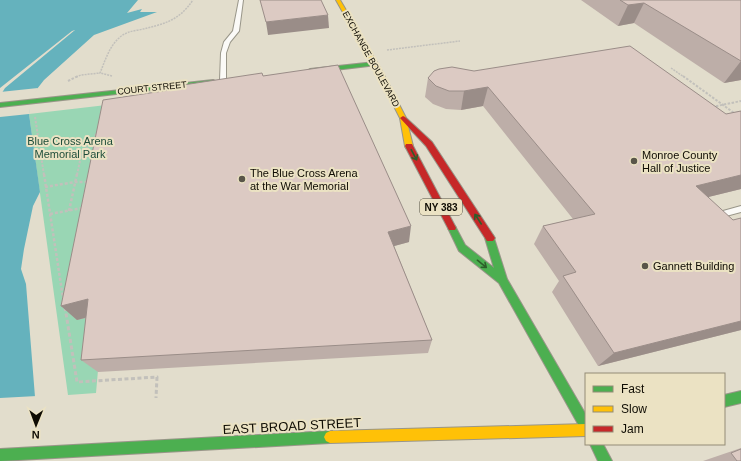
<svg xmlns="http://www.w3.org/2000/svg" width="741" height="461" font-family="Helvetica,sans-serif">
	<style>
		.green { fill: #99d6b4 }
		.water { fill: #65b2bd }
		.pier { fill: #e2ddcc }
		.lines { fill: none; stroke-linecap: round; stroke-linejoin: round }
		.lane-casing { stroke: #999689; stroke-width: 2 }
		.fast-casing { stroke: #999689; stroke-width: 2 }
		.slow-casing { stroke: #999689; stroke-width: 2 }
		.jam-casing { stroke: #999689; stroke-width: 2 }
		.path-far3 { stroke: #c2c0bb; stroke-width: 1.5; stroke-dasharray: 2 1; stroke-linecap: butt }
		.path-far2 { stroke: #c2c0bb; stroke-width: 2; stroke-dasharray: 2.5 1.5; stroke-linecap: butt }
		.path-far1 { stroke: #c2c0bb; stroke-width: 2.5; stroke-dasharray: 3 2; stroke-linecap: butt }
		.path { stroke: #c2c0bb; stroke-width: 3; stroke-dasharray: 4 2.5; stroke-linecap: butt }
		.lane { fill: #fbfaf7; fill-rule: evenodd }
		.fast { fill: #4caf50; fill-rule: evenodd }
		.slow { fill: #ffc107; fill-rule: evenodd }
		.jam { fill: #c62828; fill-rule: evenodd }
		.wall { fill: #bdaea8 }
		.shaded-wall { fill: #9a8d88 }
		.building { fill: #dccac3; stroke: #9a8d88 }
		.oneway { stroke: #2e5e2a }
		.poi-dot { fill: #595549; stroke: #ebe2c3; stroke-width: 1.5 }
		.labels { text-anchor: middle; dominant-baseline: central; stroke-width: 4; stroke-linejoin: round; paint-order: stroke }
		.far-street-label { font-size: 9px; fill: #0f0c03; stroke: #ebe2c3 }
		.shield { fill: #ebe2c3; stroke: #514c3d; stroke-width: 1 }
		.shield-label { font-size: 10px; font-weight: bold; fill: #0f0c03 }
		.park-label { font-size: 11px; fill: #1d4d3a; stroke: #ebe2c3 }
		.poi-label { font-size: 11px; fill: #0f0c03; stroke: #ebe2c3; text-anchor: start }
		.near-street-label { font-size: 13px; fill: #0f0c03; stroke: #ebe2c3 }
	</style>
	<rect width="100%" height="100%" fill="#e2ddcc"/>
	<polygon class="green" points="115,104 78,319 103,313 96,393 68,395 29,114"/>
	<polygon class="water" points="0,0 138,0 127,13 142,9 140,12 157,12 94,35 44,80 30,98 29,114 40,192 33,206 24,249 21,269 26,284 35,397 7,461 0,461 0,96 5,88 75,30 72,31 0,88"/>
	<g class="pier">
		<polygon points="38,88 32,99 29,114 0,117 0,92"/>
		<polygon points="37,396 9,461 0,461 0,398"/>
	</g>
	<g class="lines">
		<defs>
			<g id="lane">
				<polygon points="239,0 243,0 239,31 230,42 226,53 226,80 223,82 220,80 221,53 224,42 233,31"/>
				<polygon points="741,206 741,212 726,216 722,213 723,211"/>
			</g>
			<g id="fast">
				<polygon points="375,62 377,63 377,65 310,73 307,71 310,69"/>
				<polygon points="213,80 215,81 215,83 0,107 0,103"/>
				<polygon points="452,225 455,226 465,245 494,268 485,238 487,235 493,235 507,279 586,415 586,433 582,431 499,283 459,251 448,228 449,226"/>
				<polygon points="741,391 741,403 724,407 724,395"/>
				<polygon points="330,431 334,433 336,437 334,441 330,443 0,461 0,449"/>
				<polygon points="590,444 603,444 612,461 598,461"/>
			</g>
			<g id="slow">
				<polygon points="336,0 340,0 383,73 406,118 413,146 412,148 406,148 405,146 400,118 377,73"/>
				<polygon points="586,424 586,436 330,443 326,441 324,437 326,433 330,431"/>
			</g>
			<g id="jam">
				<polygon points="403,116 405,117 432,142 493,235 495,238 493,241 487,241 426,146 400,118"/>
				<polygon points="406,144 412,144 413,146 456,228 455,230 449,230 405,146"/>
			</g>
		</defs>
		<use href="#lane" class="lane-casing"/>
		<use href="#fast" class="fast-casing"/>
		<use href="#slow" class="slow-casing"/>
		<use href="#jam" class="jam-casing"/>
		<g class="path-far3">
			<polyline points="387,50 460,41"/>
			<polyline points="671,68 684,77"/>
			<path d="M112 76 100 73C105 61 109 47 119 38 124 33 131 31 139 30 163 24 178 22 193 0"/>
			<polyline points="76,77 81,75 100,73"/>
		</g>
		<g class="path-far2">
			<polyline points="683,76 741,118"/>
			<polyline points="68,81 78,76"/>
			<polyline points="712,107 741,101"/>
			<polyline points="35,117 44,175"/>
			<polyline points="90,144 96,144"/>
			<polyline points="77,175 81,156 97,133"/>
		</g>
		<g class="path-far1">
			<polyline points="44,174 63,298"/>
			<polyline points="45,187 75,182 89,182"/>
			<polyline points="69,211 77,174"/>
			<polyline points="50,214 82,208"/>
		</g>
		<polyline class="path" points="65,307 77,382 157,377 156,398"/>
		<use href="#lane" class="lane"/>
		<use href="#fast" class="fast"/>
		<use href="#slow" class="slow"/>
		<use href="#jam" class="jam"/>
	</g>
	<g class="wall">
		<polygon points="581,0 741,0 741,80 724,83 634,23 618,26"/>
		<polygon points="474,71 726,114 741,111 741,189 708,197 741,330 598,366 552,292 559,281 534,244 543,226 573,219 483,106 461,110 446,109 433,104 425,97 428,78"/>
		<polygon points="263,76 409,242 394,246 432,340 428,353 98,372 81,360 86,318 77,320 61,306 183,88"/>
		<polygon points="741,448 741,461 703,461"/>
	</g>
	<g class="shaded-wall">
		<polygon points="644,3 634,23 618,26 628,5"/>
		<polygon points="328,15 329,28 268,35 266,22"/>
		<polygon points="741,61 741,80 724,83"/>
		<polygon points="488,87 483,106 461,110 464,91"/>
		<polygon points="741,175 741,189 680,204 696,186"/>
		<polygon points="411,226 409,242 387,248 388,232"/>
		<polygon points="88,299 103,313 77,320 61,306"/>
		<polygon points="741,321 741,330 598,366 614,353"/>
	</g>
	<g class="building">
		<polygon points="260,0 321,0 328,15 266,22"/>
		<polygon points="620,0 741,0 741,61 644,3 628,5"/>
		<polygon points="630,46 726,114 741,111 741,175 696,186 733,220 741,218 741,321 614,353 563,276 576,272 543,226 595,214 488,87 464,91 449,91 436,86 428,78 434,71 439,69 452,67 474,71"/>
		<polygon points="338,65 411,226 388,232 432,340 81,360 88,299 61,306 103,100 183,88 183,85 262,73 263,76"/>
		<polygon points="741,449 741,461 737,461 731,453"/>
	</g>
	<defs><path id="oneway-shaft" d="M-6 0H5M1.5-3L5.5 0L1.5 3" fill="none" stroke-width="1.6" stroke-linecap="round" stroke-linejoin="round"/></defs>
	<g class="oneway">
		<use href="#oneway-shaft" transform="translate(414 155) rotate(62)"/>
		<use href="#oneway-shaft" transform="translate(478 219) rotate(-123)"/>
		<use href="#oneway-shaft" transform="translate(482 264) rotate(39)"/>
	</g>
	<g class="poi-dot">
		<circle cx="634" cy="161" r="4"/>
		<circle cx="242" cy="179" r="4"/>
		<circle cx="645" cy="266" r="4"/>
	</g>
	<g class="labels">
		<g class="far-street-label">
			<text transform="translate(371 59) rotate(61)">EXCHANGE BOULEVARD</text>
			<text transform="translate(152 88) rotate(-6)">COURT STREET</text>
		</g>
		<rect class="shield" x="420" y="199" width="42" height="16" rx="3"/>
		<g class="shield-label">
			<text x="441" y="207">NY 383</text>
		</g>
		<g class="park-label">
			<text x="70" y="141">Blue Cross Arena<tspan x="70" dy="13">Memorial Park</tspan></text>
		</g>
		<g class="poi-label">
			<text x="642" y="155">Monroe County<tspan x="642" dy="13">Hall of Justice</tspan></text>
			<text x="250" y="173">The Blue Cross Arena<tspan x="250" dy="13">at the War Memorial</tspan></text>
			<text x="653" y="266">Gannett Building</text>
		</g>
		<g class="near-street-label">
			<text transform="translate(292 426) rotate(-3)">EAST BROAD STREET</text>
		</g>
	</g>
	<rect x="585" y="373" width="140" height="72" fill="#ebe2c3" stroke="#938c76"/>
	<rect x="593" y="386" width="20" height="6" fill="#4caf50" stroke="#938c76"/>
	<text x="621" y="393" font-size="12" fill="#0f0c03">Fast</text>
	<rect x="593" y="406" width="20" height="6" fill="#ffc107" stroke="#938c76"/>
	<text x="621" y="413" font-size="12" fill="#0f0c03">Slow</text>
	<rect x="593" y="426" width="20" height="6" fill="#c62828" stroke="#938c76"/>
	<text x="621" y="433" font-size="12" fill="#0f0c03">Jam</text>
	<g transform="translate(36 425) rotate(181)" stroke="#ebe2c3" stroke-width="3" paint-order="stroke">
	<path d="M0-3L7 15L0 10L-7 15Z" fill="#0f0c03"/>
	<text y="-6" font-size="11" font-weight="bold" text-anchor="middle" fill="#0f0c03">N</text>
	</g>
</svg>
